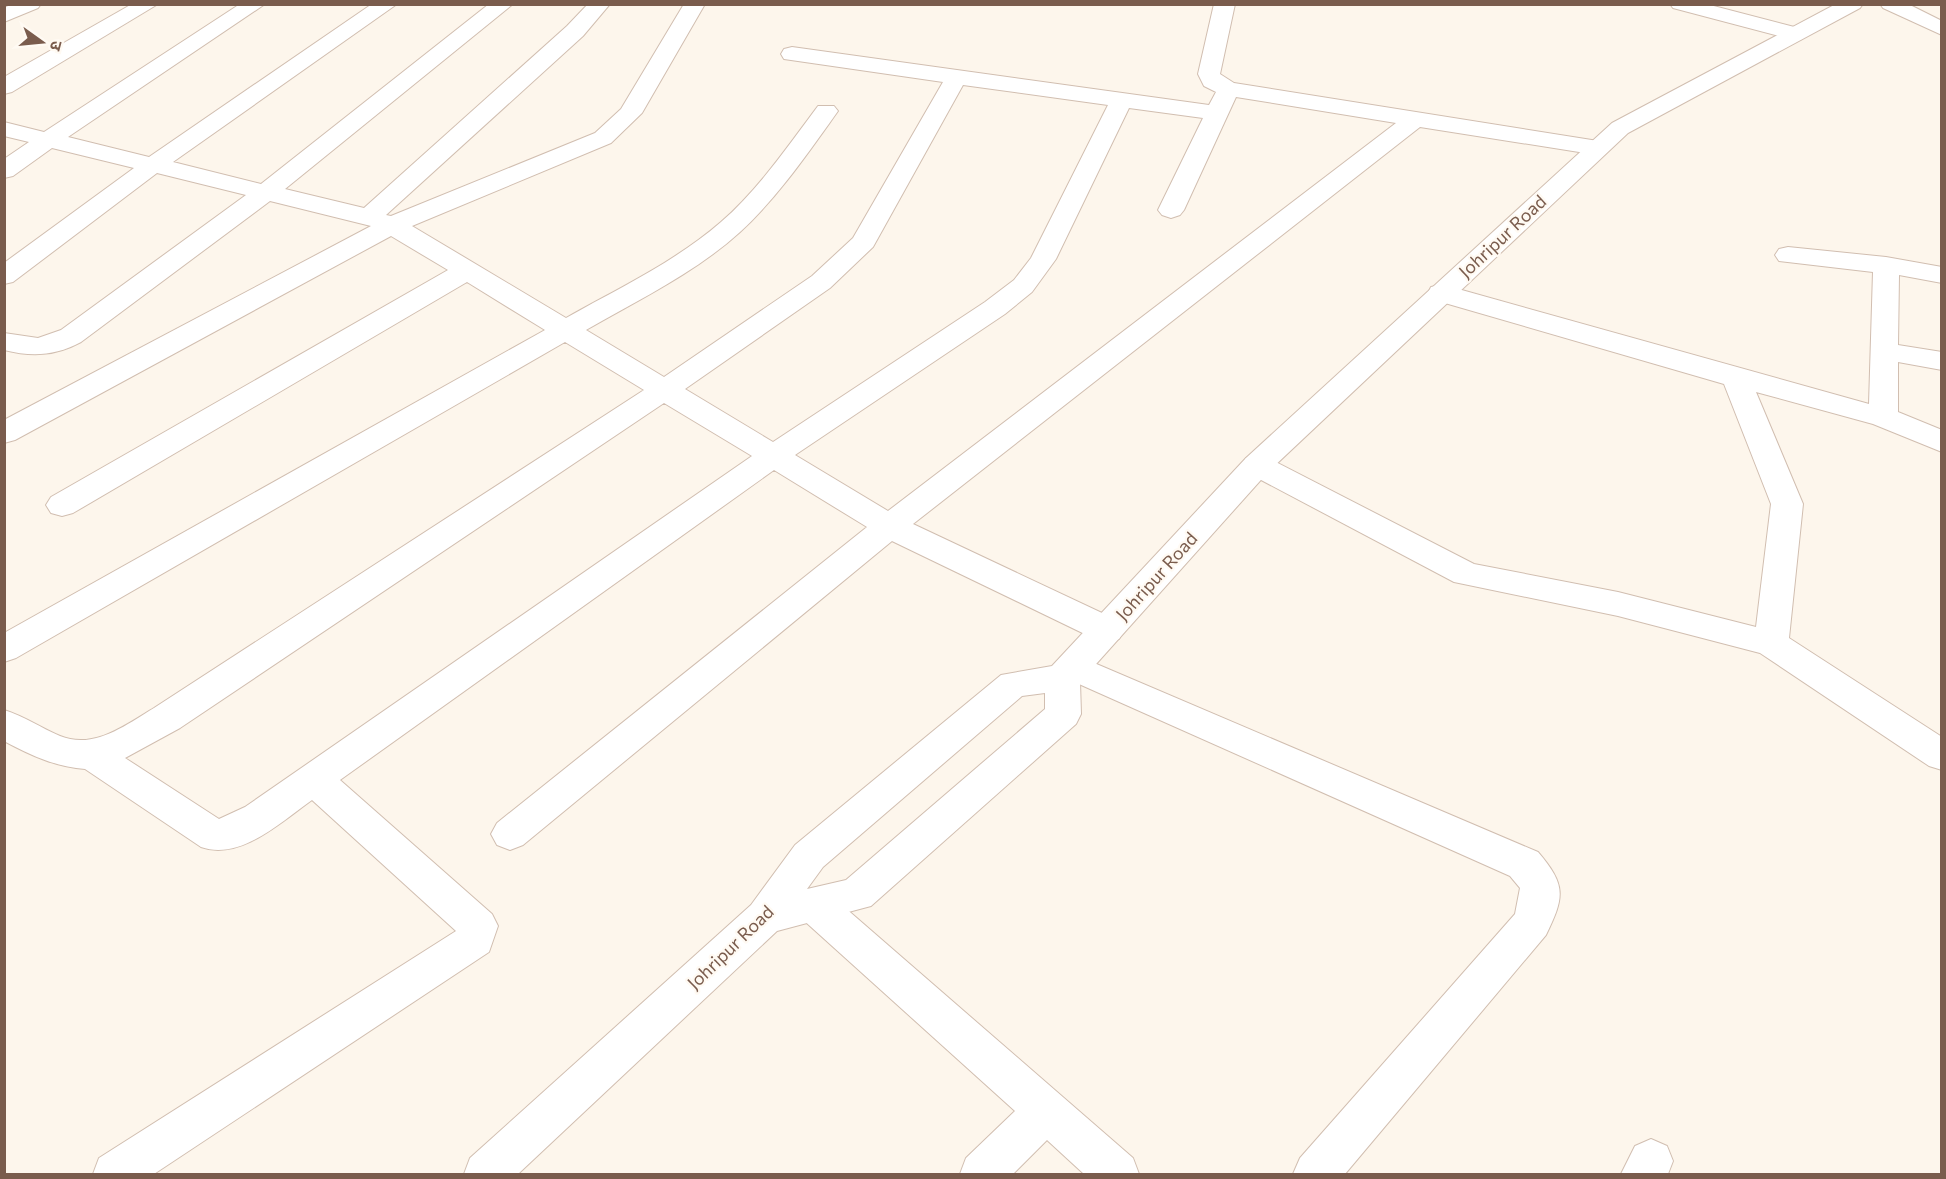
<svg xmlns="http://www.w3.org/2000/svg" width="1946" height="1179" font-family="Commissioner,'Noto Sans Devanagari',sans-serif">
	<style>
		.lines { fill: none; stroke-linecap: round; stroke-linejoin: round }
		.minor-casing { stroke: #d1beb0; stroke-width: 2 }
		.tertiary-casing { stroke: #d1beb0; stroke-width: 2 }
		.minor { fill: #fff; fill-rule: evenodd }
		.tertiary { fill: #fff; fill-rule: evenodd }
		.labels { text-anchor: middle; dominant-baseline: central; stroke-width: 4.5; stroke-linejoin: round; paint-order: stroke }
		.street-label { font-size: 18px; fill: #7a5c4d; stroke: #fffaf3 }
	</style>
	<rect width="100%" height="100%" fill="#fdf6ec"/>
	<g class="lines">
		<defs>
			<g id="minor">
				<polygon points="12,4 41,4 38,8 4,22 4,8"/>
				<polygon points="132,4 158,4 12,92 4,94 4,77"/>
				<path d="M240 4H265L68 137 149 157 372 4H397L173 162 261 184 489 4H513L285 189 364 208 567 26 588 4H610L583 36 386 215 391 216 595 133 621 109 684 4H705L642 113 611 143 412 226 566 318C619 288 675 262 721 222 759 189 788 146 818 106H834L838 111C808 153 778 197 740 232 695 273 638 300 586 330L664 377 812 276 853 238 943 82 784 59 781 54 784 49 792 47 1209 105 1216 92 1204 86 1198 74 1214 4H1235L1220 74 1234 83 1598 141 1606 143 1610 148 1606 153 1598 155 1420 127 913 524 1119 621 1124 630 1119 639 1107 642 1095 639 892 541 523 845 510 850 497 845 491 834 497 823 867 527 774 470 340 780 492 914 498 926 489 952 154 1174H93L99 1158 456 931 312 800C281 822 240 861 201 847L85 769C56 767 30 755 4 741V710C24 716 41 728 60 736 94 750 126 725 154 708L644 390 565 342 16 658 4 662V633L545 330 467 282 73 513 62 516 51 513 46 505 51 497 448 270 391 236 15 440 4 443V420L371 226 270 201 81 342C55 356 32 357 4 350V333L38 338 61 330 246 195 157 173 13 282 4 284V263L134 168 52 148 13 176 4 178V159L29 142 4 136V122L44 132ZM963 85 1108 105 1031 258 1014 280 985 302 773 442 685 389 830 288 873 247ZM1236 97 1396 123 888 511 795 455 1005 314 1032 292 1056 259 1129 108 1203 118 1158 210 1162 215 1171 218 1180 215 1184 210ZM664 403 752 456 245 807 219 819 125 758 180 728Z"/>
				<polygon points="1670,4 1706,4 1802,29 1805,34 1802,39 1794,40 1673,8"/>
				<polygon points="1880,4 1908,4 1942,21 1942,35 1883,8"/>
				<polygon points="1788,247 1886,257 1942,267 1942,283 1899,275 1898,345 1942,352 1942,370 1898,362 1898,412 1942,430 1942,452 1873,424 1756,392 1803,504 1789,638 1942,737 1942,770 1929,766 1760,653 1618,616 1454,582 1246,472 1242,465 1246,458 1257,455 1268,458 1474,564 1618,592 1756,627 1771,504 1724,384 1431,299 1428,293 1431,287 1441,285 1451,287 1869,404 1873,272 1779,261 1775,255 1779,249"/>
				<path d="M1073 654 1538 852C1566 885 1565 896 1546 935L1345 1174H1293L1300 1158 1515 914 1520 888 1510 876 1061 676 1056 667 1061 658Z"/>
				<polygon points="814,888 828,893 1133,1158 1139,1174 1084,1174 1047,1140 1013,1174 960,1174 966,1158 1015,1111 800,917 794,905 800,893"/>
				<polygon points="1651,1139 1667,1146 1673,1161 1668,1174 1621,1174 1635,1146"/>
			</g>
			<path id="tertiary" d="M1836 4H1863L1860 8 1628 133 1268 472 1080 682 1081 714 1076 724 871 906 777 931 518 1174H464L470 1158 751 905 795 845 1001 675 1052 666 1246 458 1612 123ZM1045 693V709L846 880 807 889 823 867 1022 696Z"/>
		</defs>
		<use href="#minor" class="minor-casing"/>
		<use href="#tertiary" class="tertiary-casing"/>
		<use href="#minor" class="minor"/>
		<use href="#tertiary" class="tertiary"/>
	</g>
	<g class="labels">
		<g class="street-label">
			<text transform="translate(1502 236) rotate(-43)">Johripur Road</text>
			<text transform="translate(1156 576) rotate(-48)">Johripur Road</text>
			<text transform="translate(730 947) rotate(-44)">Johripur Road</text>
		</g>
	</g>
	<rect width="1946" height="1179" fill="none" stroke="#7a5c4d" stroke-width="12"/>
	<g transform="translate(42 42) rotate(105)" stroke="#fffaf3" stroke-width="4.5" paint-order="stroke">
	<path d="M0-4.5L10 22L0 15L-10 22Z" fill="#7a5c4d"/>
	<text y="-9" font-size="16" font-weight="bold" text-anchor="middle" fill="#7a5c4d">उ</text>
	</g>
</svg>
